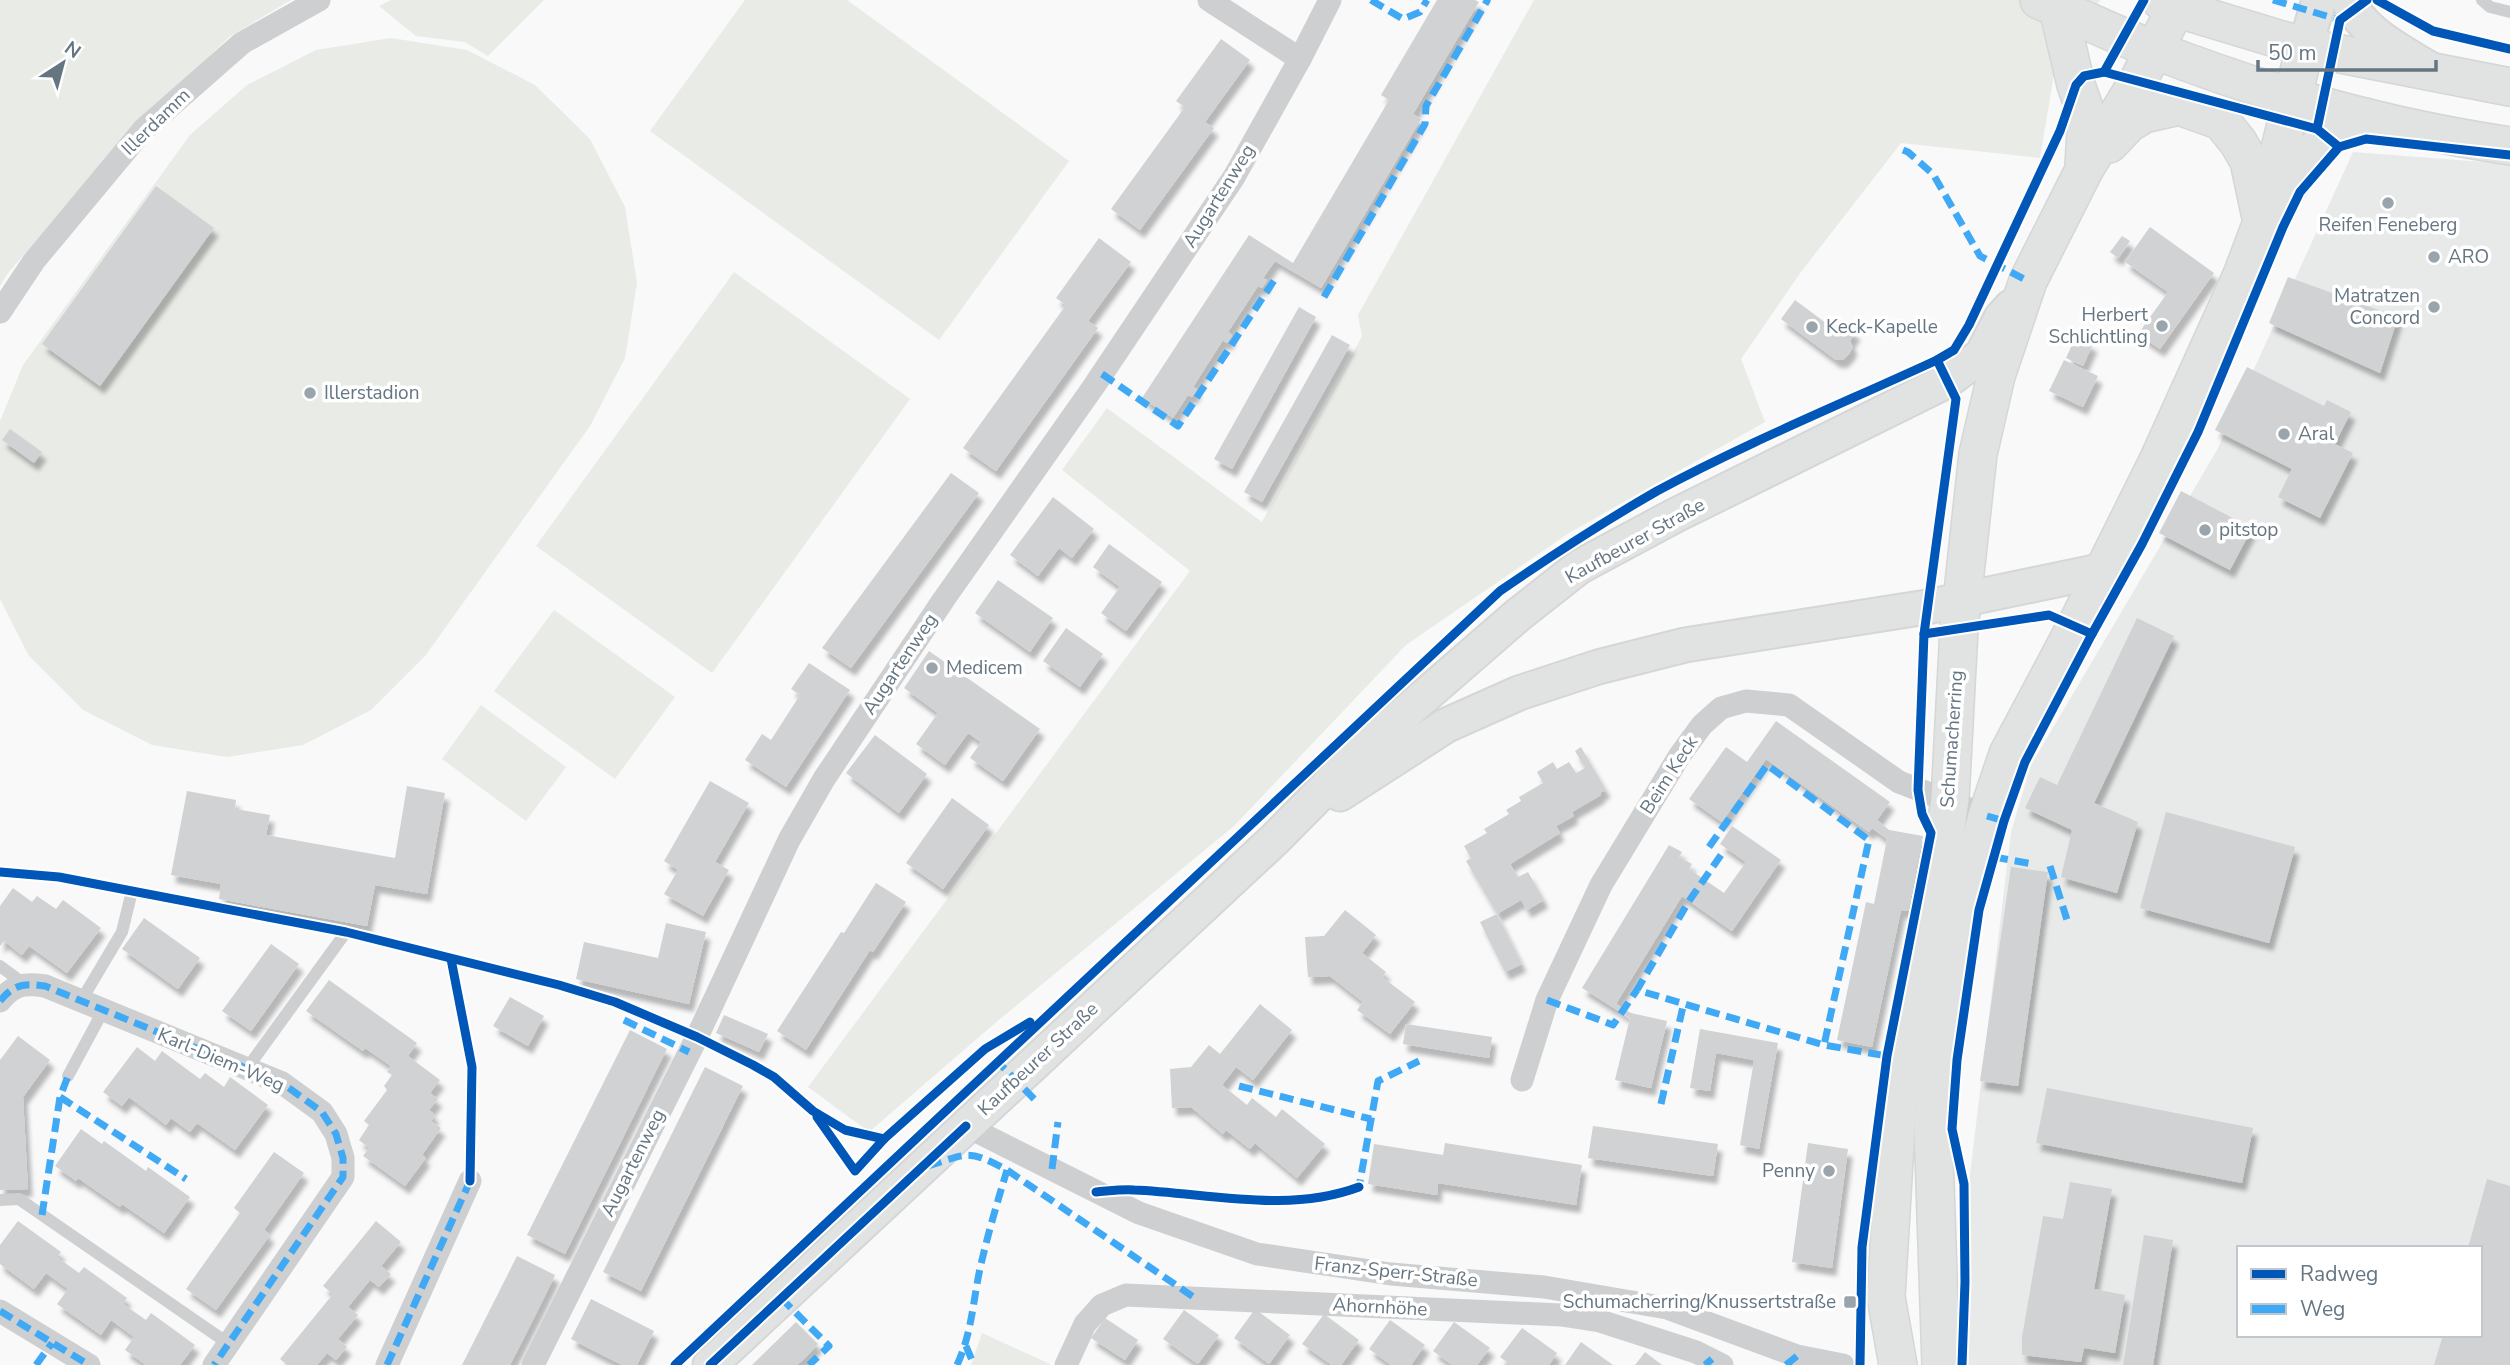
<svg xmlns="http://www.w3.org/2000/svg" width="2510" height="1365" font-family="'Nunito Sans',sans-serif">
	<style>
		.built { fill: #e8e9e9; fill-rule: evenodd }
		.green { fill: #e8ebe6 }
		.building { fill: #d0d2d3; filter: url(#shadow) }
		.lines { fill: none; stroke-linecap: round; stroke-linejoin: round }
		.secondary-casing { stroke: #d5d6d7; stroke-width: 37 }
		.primary-casing { stroke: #d5d6d7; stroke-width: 40 }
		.lane { stroke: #cecfd0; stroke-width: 12 }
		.street { stroke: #cecfd0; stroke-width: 23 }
		.secondary { stroke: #e1e2e2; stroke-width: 33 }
		.primary { stroke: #e1e2e2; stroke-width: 37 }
		.quiet { stroke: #3fa9f5; stroke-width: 7; stroke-dasharray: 14 7; stroke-linecap: butt }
		.cycleway-casing { stroke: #fff; stroke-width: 13 }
		.cycleway { stroke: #0057b8; stroke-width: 9 }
		.poi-dot { fill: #99a4ac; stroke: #fff; stroke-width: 2.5 }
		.labels { text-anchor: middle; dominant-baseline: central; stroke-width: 7; stroke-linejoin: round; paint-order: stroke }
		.street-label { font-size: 19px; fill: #657683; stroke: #fff }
		.poi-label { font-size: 19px; fill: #657683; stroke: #fff; text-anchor: start }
	</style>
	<defs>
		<filter id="shadow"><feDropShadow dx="4.5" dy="8" stdDeviation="2" flood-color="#0004"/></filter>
	</defs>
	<rect width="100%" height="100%" fill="#f9f9f9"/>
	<path class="built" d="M2353 152 2510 164V1365H1960V1258L2011 832 2031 765 2217 450ZM2239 1248H2480V1335H2239Z"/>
	<g class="green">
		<polygon points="0,0 291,0 229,37 128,135 8,273 0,286"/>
		<polygon points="391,0 544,0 488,56 465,42 416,36 379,6"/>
		<polygon points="745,0 847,0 1069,161 939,340 650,131"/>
		<polygon points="1534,0 2100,0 2054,74 2040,158 1901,143 1801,272 1741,359 1765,422 1569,533 1406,645 1234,826 994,1024 869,1132 808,1087 1190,571 1062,470 1107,408 1262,522 1362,336 1358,315"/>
		<polygon points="391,38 467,50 535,85 590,139 625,207 637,283 625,358 590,426 425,656 371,710 303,745 227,757 152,745 83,710 29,656 0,599 0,421 23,365 190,135 247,85 316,50"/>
		<polygon points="734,272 910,399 712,673 536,546"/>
		<polygon points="554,610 675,697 615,779 494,691"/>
		<polygon points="481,705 566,767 526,821 442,759"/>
		<polygon points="982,1333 1050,1364 1050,1365 971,1365"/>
	</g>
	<g class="building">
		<polygon points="1437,0 1475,0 1479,2 1413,114 1421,119 1321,288 1275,261 1263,278 1267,280 1262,288 1258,286 1228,332 1232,335 1227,343 1223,340 1193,387 1197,389 1192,397 1188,395 1173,418 1142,398 1249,235 1293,263 1389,100 1381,95"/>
		<polygon points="1221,39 1250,60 1205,122 1214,128 1140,230 1111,209 1185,107 1176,101"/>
		<polygon points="156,186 214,228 100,386 42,344"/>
		<polygon points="2150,227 2214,273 2160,349 2138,334 2168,292 2125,262"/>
		<polygon points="2122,236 2130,241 2118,258 2110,252"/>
		<polygon points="1099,238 1131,262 1088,321 1098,328 996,471 963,448 1066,305 1056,298"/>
		<polygon points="2288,277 2398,317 2380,373 2269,323"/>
		<polygon points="1795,300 1838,332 1844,323 1856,332 1850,341 1853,347 1849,354 1843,360 1836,360 1781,319"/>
		<polygon points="1299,307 1316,317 1232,469 1214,459"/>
		<polygon points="1332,335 1350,345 1262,502 1244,492"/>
		<polygon points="2076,336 2093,344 2083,366 2066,358"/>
		<polygon points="2064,360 2098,376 2083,407 2049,391"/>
		<polygon points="2247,367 2324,406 2327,400 2351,412 2335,444 2353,453 2320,518 2278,497 2292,469 2215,430"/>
		<polygon points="10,429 42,452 34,463 2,440"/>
		<polygon points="951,473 979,493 851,668 822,648"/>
		<polygon points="2181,491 2252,528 2230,570 2159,533"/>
		<polygon points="1053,497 1094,529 1072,558 1059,548 1038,576 1010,555"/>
		<polygon points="1109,544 1162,582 1126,631 1101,613 1120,587 1093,567"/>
		<polygon points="998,580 1053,618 1030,652 975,613"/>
		<polygon points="2137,618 2174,636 2094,803 2138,822 2117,893 2061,877 2072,830 2025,808 2040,777 2057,785"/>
		<polygon points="1066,628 1103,654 1080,687 1043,661"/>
		<polygon points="929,651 1040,729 1003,781 970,758 981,742 968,733 945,765 916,744 938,713 904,688"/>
		<polygon points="809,663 850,690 786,787 745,760 762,734 771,740 800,695 791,689"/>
		<polygon points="1776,721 1890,802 1877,820 1889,830 1923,836 1908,911 1901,910 1872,1047 1837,1040 1866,902 1874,904 1887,839 1872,828 1869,832 1766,759 1722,822 1689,799 1726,747 1747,762"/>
		<polygon points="875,735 927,774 899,813 846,773"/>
		<polygon points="1581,747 1606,790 1600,793 1601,795 1572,812 1574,816 1556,826 1560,833 1510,864 1518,877 1528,872 1544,900 1527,910 1521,900 1497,914 1522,964 1505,972 1480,922 1497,914 1466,861 1471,858 1464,846 1487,833 1484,829 1509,814 1506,810 1521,801 1519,797 1543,783 1537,772 1553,762 1557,769 1569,762 1576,773 1585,768 1575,751"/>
		<polygon points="710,781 749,803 715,862 729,870 703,916 664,894 678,870 664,861"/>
		<polygon points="407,786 445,793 427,894 375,885 367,926 219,899 221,884 171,875 187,791 236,800 235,809 270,815 266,835 395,858"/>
		<polygon points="952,798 989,825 943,889 906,863"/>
		<polygon points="2166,812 2295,847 2269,943 2140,908"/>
		<polygon points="1732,826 1781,860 1732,931 1682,896 1616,1004 1631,1013 1667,1021 1651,1088 1615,1080 1630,1018 1582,988 1669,845 1682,852 1679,857 1692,864 1689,869 1724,893 1746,862 1720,844"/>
		<polygon points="2011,867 2048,872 2018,1086 1980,1081"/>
		<polygon points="876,883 906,902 873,952 870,950 806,1050 777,1031 841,932 844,933"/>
		<polygon points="13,888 32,902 37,896 56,909 63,900 101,928 67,973 29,946 22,955 4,941 0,946 0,906"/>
		<polygon points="1345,910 1376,935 1362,953 1386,972 1382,977 1415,1002 1390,1034 1357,1010 1363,1002 1330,976 1308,977 1305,937 1324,936"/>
		<polygon points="144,918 200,958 178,989 122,949"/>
		<polygon points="666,923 706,932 689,1004 576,979 584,942 658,958"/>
		<polygon points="271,944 299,964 251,1031 222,1011"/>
		<polygon points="329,980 417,1043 408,1056 440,1080 430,1093 438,1099 429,1110 435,1115 431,1121 441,1128 422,1155 426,1158 405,1186 363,1156 369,1148 359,1140 369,1125 364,1121 387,1090 384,1086 392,1075 387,1072 391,1066 365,1048 363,1051 306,1011"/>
		<polygon points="510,997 544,1016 528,1046 493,1026"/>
		<polygon points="1260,1004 1292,1030 1253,1080 1236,1067 1222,1085 1247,1105 1252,1098 1276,1117 1282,1109 1325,1144 1297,1178 1255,1143 1250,1149 1226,1130 1223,1134 1191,1107 1172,1108 1170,1069 1191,1067 1209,1045 1220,1054"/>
		<polygon points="724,1015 768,1034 759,1052 716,1033"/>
		<polygon points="1406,1024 1492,1037 1489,1058 1403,1044"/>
		<polygon points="1700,1029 1778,1043 1759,1149 1740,1145 1754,1060 1716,1053 1710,1091 1690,1088"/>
		<polygon points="630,1030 667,1049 565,1254 527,1235"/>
		<polygon points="18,1036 50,1060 23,1097 28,1189 0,1190 0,1060"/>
		<polygon points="137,1047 155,1061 162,1051 200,1079 205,1073 224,1087 230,1077 268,1105 235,1150 197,1123 190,1132 171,1118 166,1125 129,1097 122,1106 103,1092"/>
		<polygon points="705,1067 743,1086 641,1291 603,1272"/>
		<polygon points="2047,1088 2253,1128 2242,1183 2036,1143"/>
		<polygon points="1593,1126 1718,1144 1713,1176 1588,1158"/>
		<polygon points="81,1129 102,1144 104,1141 146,1171 148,1167 190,1197 164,1233 122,1204 120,1207 78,1178 76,1181 55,1166"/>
		<polygon points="1445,1143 1582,1165 1576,1205 1438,1183 1437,1195 1368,1184 1374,1144 1443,1155"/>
		<polygon points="1808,1143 1848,1149 1832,1268 1792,1262"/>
		<polygon points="274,1152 304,1173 264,1230 270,1235 216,1310 186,1289 240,1213 234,1208"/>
		<polygon points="2487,1179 2510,1186 2510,1365 2434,1365 2443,1335 2480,1335 2480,1248 2468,1248"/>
		<polygon points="2070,1182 2112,1189 2094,1289 2125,1295 2115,1353 2084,1348 2081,1362 2022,1355 2022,1337 2043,1216 2063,1219"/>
		<polygon points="18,1221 61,1252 57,1257 79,1273 84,1267 127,1298 123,1304 146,1320 151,1313 195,1345 180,1365 146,1365 125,1350 134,1337 111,1320 101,1335 57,1304 68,1289 46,1273 34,1289 0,1264 0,1245"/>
		<polygon points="376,1221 401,1242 381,1266 391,1274 379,1287 370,1280 348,1307 358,1315 338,1339 347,1347 336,1360 327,1353 317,1365 287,1365 280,1359 333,1294 323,1286"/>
		<polygon points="2144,1235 2173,1240 2153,1365 2123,1365"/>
		<polygon points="517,1256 555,1275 538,1310 510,1365 462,1365"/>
		<polygon points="591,1299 654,1331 637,1365 622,1365 571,1339"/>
		<polygon points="1255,1309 1290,1335 1269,1364 1234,1338"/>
		<polygon points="1184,1310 1219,1335 1198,1364 1163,1339"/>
		<polygon points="1324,1314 1359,1340 1341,1365 1332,1365 1302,1344"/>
		<polygon points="1105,1318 1138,1340 1125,1360 1091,1338"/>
		<polygon points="1390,1320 1425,1345 1411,1365 1391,1365 1369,1349"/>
		<polygon points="796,1322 818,1344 806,1357 797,1365 752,1365"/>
		<polygon points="1454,1322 1490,1348 1477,1365 1452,1365 1433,1351"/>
		<polygon points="1522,1328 1557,1353 1549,1365 1511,1365 1500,1357"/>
		<polygon points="1581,1342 1599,1355 1613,1365 1565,1365"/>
		<polygon points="1645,1352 1662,1365 1635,1365"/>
	</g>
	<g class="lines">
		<defs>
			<g id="secondary">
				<path d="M2348 0C2362 32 2399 50 2428 68"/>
				<polyline points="2305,47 2319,0"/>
				<polyline points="1340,794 1447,725 1519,693 1598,667 1685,645 1927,607 2104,570"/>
				<polyline points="710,1365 1275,839 1367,746 1518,615 1579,567 1676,515 1947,381 1982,355 2001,318 2011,307"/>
			</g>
			<g id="primary">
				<path d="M2039 0C2077 16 2114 34 2152 49 2267 94 2388 128 2510 146"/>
				<polyline points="2160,0 2176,8 2305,47 2510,87"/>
				<polyline points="2058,8 2076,85 2087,116 2084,165"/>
				<polyline points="2109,144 2129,123 2144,114 2179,106 2221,121 2238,142 2249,161 2260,213"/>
				<polyline points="2273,207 2307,160 2327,137 2365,117"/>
				<polyline points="1898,1365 1886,1297 1897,1110 1903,1059 1933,910 1950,800 1959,629 1978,454 1996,376 2028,281 2084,170 2138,81 2176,8"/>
				<polyline points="1941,1365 1933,1124 1939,1057 1963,909 1987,816 2008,754 2076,626 2158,461 2242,275 2262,222 2305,47"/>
			</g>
		</defs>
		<use href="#secondary" class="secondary-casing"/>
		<use href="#primary" class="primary-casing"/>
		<g class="lane">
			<polyline points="2482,0 2490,7 2510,12"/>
			<polyline points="0,966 23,983"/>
			<polyline points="81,1001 122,932 132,891"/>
			<polyline points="248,1067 346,932"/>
			<polyline points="68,1076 103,1011"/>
			<polyline points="0,1200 19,1199 229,1344"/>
		</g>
		<g class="street">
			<polyline points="1209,0 1300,59"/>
			<polyline points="0,312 34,261 143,130 242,43 319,0"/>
			<path d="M0 1001C14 984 24 983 45 986L282 1083 322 1112 336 1134 343 1158V1177L214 1365"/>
			<polyline points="1522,1080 1547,1000 1601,885 1680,755 1702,725 1721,708 1746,701 1789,705 1899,782 1987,816"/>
			<polyline points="966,1126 1139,1213 1257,1254 1391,1274 1544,1287 1667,1308 1797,1356 1843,1365"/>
			<polyline points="0,1311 89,1365"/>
			<polyline points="387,1365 470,1181"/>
			<polyline points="533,1365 697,1037 789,840 824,779 944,599 1094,386 1234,177 1300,59 1330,0"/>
			<polyline points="1066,1365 1085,1324 1102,1305 1126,1295 1561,1315 1600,1321 1696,1352 1722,1365"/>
		</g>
		<use href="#secondary" class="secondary"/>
		<use href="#primary" class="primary"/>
		<g class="quiet">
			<polyline points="1371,0 1403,19 1420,12 1427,0"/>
			<polyline points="2273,0 2340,20"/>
			<polyline points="1903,150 1908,152 1933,174 1980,256 2028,281"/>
			<polyline points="1324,297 1425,124 1426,106 1487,1 1485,0"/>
			<polyline points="1102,374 1178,426 1275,279"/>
			<polyline points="1987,816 2004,821"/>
			<polyline points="1709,847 1767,765 1869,840 1824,1045"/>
			<polyline points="1721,855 1689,901 1637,990 1824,1045 1887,1056"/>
			<polyline points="1994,857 2033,864"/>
			<polyline points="2050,866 2068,923"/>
			<polyline points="1547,1000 1613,1025 1637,990"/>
			<path d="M0 1001C14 984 24 983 45 986L282 1083 322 1112 336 1134 343 1158V1177L214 1365"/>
			<polyline points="624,1020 689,1052"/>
			<polyline points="995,1059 1037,1102"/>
			<polyline points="1239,1086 1371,1119"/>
			<polyline points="60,1097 186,1179"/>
			<polyline points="1661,1104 1684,1002"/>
			<path d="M928 1166C969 1153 968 1149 1007 1170L1195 1298"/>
			<polyline points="1052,1169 1058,1122"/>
			<polyline points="1353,1189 1359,1187 1378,1081 1419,1061"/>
			<polyline points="42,1215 60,1097 68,1076"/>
			<polyline points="781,1298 829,1346 809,1365"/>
			<polyline points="0,1311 89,1365"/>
			<polyline points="966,1346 974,1365"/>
			<polyline points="36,1365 52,1343"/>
			<polyline points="387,1365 470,1181 470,1176"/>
			<path d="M957 1365C973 1331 973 1296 982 1260 989 1230 998 1200 1007 1170"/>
			<polyline points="1705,1365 1712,1359"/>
			<polyline points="1786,1365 1797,1356"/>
		</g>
		<defs>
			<g id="cycleway">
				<polyline points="2377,0 2433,31 2510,49"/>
				<polyline points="2104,72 2317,129 2339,147"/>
				<polyline points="2317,129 2340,20 2367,0"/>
				<polyline points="1924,634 2049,615 2092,634"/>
				<polyline points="0,872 59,877 346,932 559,985 615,1002 697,1037 753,1065 774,1077 813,1111 845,1130 884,1139"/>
				<polyline points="451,959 472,1067 470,1181"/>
				<polyline points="817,1117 855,1171 884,1139 985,1049 1030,1022"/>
				<path d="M1096 1192C1109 1191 1122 1189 1134 1190 1208 1193 1287 1214 1359 1187"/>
				<path d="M675 1365 1500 591C1551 556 1603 522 1657 491 1748 442 1844 403 1937 360"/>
				<polyline points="710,1365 966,1126"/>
				<polyline points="1860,1365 1862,1247 1887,1056 1931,833 1922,814 1918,790 1924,634 1956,399 1937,360 1954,350 1969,325 2060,131 2076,85 2084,76 2104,72 2144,0"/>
				<polyline points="1962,1365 1965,1282 1964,1184 1952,1129 1957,1060 1979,910 2004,821 2025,762 2092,634 2142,544 2198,432 2283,227 2300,192 2339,147 2366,139 2510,155"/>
			</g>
		</defs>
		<use href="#cycleway" class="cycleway-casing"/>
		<use href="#cycleway" class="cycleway"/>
	</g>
	<g class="poi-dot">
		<circle cx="2388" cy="203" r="7"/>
		<circle cx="2434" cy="257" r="7"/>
		<circle cx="2434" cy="307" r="7"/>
		<circle cx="2162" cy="326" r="7"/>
		<circle cx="1812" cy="327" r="7"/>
		<circle cx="310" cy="393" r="7"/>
		<circle cx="2284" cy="434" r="7"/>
		<circle cx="2205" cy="530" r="7"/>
		<circle cx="932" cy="668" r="7"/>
		<circle cx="1829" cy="1171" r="7"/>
		<rect x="1843" y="1295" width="14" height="14" rx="3.5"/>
	</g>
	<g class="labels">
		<g class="street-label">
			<text transform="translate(156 122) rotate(-44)">Illerdamm</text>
			<text transform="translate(1219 196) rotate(-58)">Augartenweg</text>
			<text transform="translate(1635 541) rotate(-29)">Kaufbeurer Straße</text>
			<text transform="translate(900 664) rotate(-56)">Augartenweg</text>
			<text transform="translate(1952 739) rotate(-86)">Schumacherring</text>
			<text transform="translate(1669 775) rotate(-57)">Beim Keck</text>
			<text transform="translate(1038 1059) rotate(-43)">Kaufbeurer Straße</text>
			<text transform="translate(221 1060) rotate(23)">Karl-Diem-Weg</text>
			<text transform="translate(633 1163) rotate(-63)">Augartenweg</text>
			<text transform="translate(1396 1272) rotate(6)">Franz-Sperr-Straße</text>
			<text transform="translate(1380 1307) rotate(3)">Ahornhöhe</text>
		</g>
		<g class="poi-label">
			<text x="2388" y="225" text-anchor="middle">Reifen Feneberg</text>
			<text x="2448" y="257">ARO</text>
			<text x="2420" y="296" text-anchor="end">Matratzen<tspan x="2420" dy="22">Concord</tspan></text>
			<text x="2148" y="315" text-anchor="end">Herbert<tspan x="2148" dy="22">Schlichtling</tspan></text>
			<text x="1826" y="327">Keck-Kapelle</text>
			<text x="324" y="393">Illerstadion</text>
			<text x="2298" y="434">Aral</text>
			<text x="2219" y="530">pitstop</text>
			<text x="946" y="668">Medicem</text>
			<text x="1815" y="1171" text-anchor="end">Penny</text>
			<text x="1836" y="1302" text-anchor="end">Schumacherring/Knussertstraße</text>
		</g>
	</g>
	<rect x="2237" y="1246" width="245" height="91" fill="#ffffff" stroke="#c1c8cd" stroke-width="2"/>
	<rect x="2251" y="1269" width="35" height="10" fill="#0057b8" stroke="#c1c8cd" stroke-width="2"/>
	<text x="2300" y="1281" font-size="21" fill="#657683">Radweg</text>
	<rect x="2251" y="1304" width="35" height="10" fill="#3fa9f5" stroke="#c1c8cd" stroke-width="2"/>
	<text x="2300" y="1316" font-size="21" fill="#657683">Weg</text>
	<g transform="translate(63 63) rotate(36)" stroke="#ffffff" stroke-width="5" paint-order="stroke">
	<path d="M0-5L12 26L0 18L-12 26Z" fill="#657683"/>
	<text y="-10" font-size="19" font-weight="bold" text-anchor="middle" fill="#657683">N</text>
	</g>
	<path d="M2258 60v10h178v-10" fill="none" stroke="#657683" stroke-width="3.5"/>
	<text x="2268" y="60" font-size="21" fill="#657683" stroke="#ffffff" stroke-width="5" paint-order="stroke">50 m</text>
</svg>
